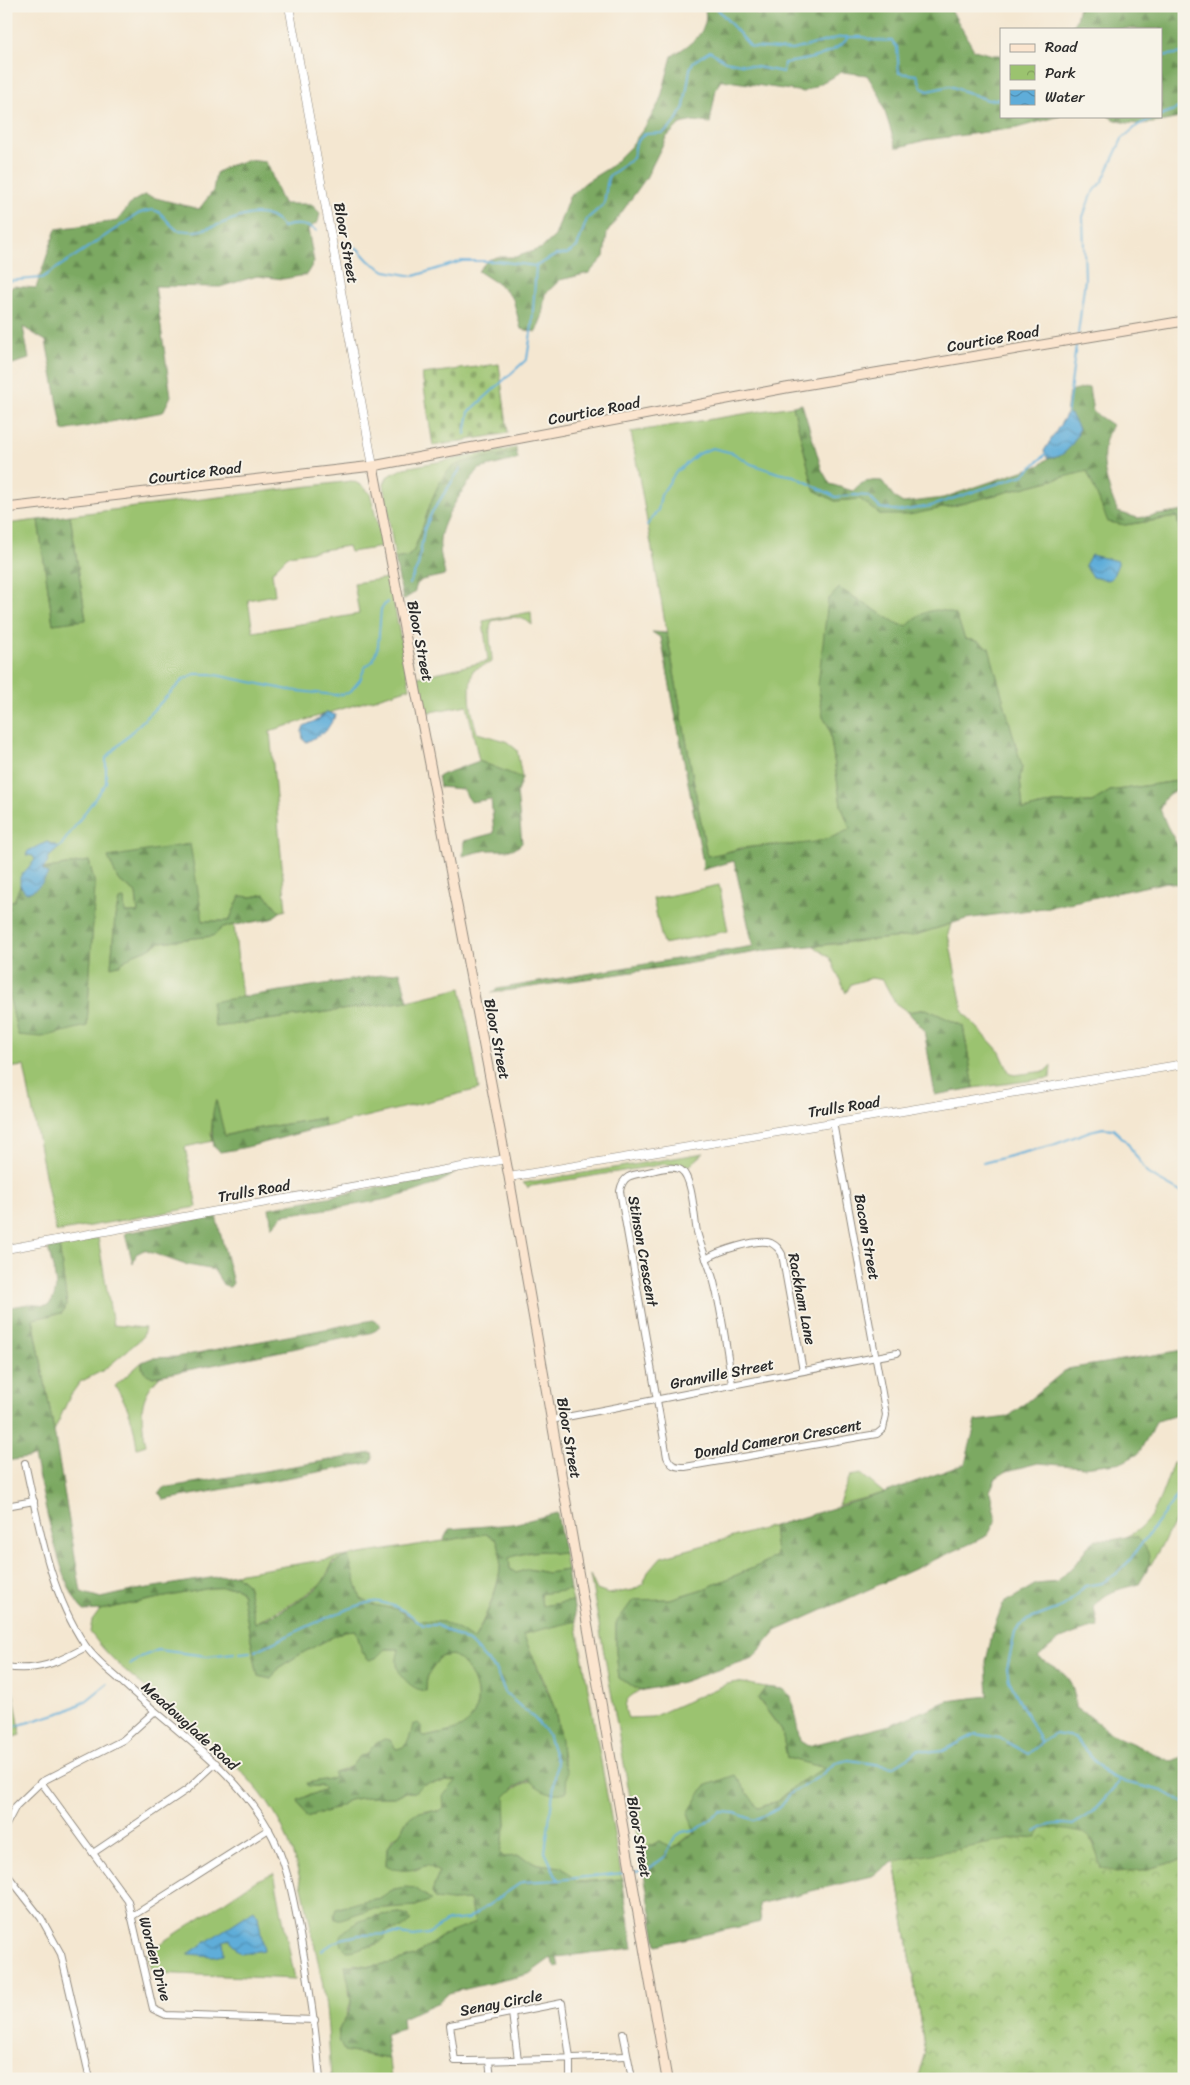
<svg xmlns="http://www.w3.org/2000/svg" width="1190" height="2085" font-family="Sriracha,sans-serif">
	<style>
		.grass { fill: #9bc36f; stroke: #63774d; fill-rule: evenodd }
		.forest { fill: url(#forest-firs); stroke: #546a46 }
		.cemetery { fill: url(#cemetery-stones); stroke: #63774d }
		.park { fill: url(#park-crowns); stroke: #63774d }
		.water { fill: url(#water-waves); stroke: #456c82 }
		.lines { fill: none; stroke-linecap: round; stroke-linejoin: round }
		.stream { stroke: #5fadd9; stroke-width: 2 }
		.minor-casing { stroke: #90897e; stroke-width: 8 }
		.tertiary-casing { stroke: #90897e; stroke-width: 9 }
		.secondary-casing { stroke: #90897e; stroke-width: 11 }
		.minor { stroke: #fff; stroke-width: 6 }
		.tertiary { stroke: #fff; stroke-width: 8 }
		.secondary { stroke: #fbe5cf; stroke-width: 9 }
		.labels { text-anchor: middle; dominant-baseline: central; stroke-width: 4; stroke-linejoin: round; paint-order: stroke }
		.street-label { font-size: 15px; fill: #2b2b2b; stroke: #f7f3e8 }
	</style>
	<defs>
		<pattern id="forest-firs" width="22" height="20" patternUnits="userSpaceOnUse" patternTransform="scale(1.25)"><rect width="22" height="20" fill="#7ca962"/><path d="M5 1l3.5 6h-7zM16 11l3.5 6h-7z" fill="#668a51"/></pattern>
		<pattern id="cemetery-stones" width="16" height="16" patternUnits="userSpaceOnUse" patternTransform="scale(1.25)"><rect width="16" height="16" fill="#9bc36f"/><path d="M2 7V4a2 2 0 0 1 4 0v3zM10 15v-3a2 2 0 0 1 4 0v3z" fill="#7f9f5b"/></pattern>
		<pattern id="park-crowns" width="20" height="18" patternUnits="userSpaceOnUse" patternTransform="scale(1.25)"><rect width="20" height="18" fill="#9bc36f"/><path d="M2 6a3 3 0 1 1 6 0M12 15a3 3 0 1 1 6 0" fill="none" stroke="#7f9f5b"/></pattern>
		<pattern id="water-waves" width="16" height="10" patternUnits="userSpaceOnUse" patternTransform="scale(1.25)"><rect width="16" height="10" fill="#5fadd9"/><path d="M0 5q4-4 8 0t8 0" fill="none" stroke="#4f8db0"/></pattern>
	</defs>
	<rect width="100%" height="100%" fill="#f7f3e8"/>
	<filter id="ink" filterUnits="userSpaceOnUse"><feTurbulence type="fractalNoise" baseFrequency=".02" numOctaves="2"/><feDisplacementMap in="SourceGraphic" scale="10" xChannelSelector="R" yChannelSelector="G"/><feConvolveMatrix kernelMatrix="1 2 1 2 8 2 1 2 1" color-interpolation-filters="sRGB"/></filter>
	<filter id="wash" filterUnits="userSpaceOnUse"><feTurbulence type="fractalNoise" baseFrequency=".0096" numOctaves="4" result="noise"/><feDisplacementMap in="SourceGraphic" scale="20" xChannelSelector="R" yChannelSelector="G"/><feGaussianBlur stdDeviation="1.12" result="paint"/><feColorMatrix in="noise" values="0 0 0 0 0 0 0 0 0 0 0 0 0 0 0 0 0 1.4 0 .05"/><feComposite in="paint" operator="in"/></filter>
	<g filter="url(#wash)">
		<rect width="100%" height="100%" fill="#f4e7d1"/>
		<g class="grass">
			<polygon points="793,406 814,490 835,501 860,499 881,515 953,506 1087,471 1125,525 1177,517 1184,554 1184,780 1110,791 1092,802 1053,803 1023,810 1020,778 1022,767 977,641 965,639 956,616 907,626 898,624 861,602 857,598 823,717 829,727 841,805 851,829 827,840 798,846 772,845 741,848 707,857 631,432"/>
			<polygon points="516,448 516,451 457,465 438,486 414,550 409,556 395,559 384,484 388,476 404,468"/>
			<polygon points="352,481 361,485 370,493 383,547 350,552 348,546 289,555 272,572 275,595 248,600 253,632 359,614 354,583 389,578 410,688 270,731 286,910 280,912 265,894 252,897 240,896 229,921 203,921 118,880 136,893 138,913 124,913 124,900 119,901 115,917 111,966 119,965 134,954 146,950 160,942 213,936 223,927 234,925 242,998 212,1003 215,1027 408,1001 461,988 479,1089 325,1127 323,1118 243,1131 224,1136 216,1101 211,1133 213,1141 185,1147 197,1207 56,1232 24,1066 6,1068 6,982 18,1035 87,1026 95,885 89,861 26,872 14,901 6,901 6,524 38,520 53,624 86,619 70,515"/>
			<path d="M531 612 532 625C519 613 507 618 492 621 487 634 492 648 492 662L473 670C467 693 471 711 477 733L506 741 517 750 522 778 479 761 467 705 425 713 418 677 488 661 483 621Z"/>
			<polygon points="719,885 728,931 663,944 653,899"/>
			<polygon points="951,924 948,934 963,1012 1000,1052 1009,1072 1014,1075 1046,1071 1051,1066 1050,1078 974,1088 963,1026 926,1009 908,1012 895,1003 883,980 871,978 851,984 846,993 830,958 814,946 912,936"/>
			<polygon points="704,1153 687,1168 666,1164 531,1186 528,1188 523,1183"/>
			<polygon points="98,1238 113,1325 145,1328 142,1338 104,1370 80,1382 70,1396 54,1431 33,1318 62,1313 67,1305 59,1245"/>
			<path d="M142 1362V1368L153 1377 160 1376C137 1398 141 1416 146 1445L137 1448C134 1424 129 1406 115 1386Z"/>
			<path d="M1184 1458V1505L1150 1566 1148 1553 1126 1537C1156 1524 1162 1491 1173 1463Z"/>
			<polygon points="861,1474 884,1493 838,1505 850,1476"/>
			<path d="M773 1526 777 1555 767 1562 706 1588 670 1599 633 1600 616 1624V1652L619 1678 640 1691C626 1697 622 1704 628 1718L652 1717 727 1684 737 1682 766 1687 758 1699 782 1731 787 1758 826 1768 799 1782 778 1801 695 1831 673 1849 659 1841 640 1852 590 1575 597 1590 608 1594 633 1590 643 1584 648 1572 661 1557Z"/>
			<path d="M486 1534 497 1540C509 1571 487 1612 474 1640L461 1631 414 1620C399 1605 379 1610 362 1600 353 1595 341 1571 334 1561L322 1583 300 1599 255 1623 247 1584 235 1574Z"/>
			<polygon points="548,1551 555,1554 564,1553 567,1570 548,1573 529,1569 516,1573 510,1569 509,1557 532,1552"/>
			<path d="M235 1587 242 1593 258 1676 271 1679 278 1668 304 1652 344 1631 356 1630 362 1652 376 1658 385 1649H400L426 1691C426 1669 432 1674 438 1657L452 1655C477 1668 490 1712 460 1728 451 1733 436 1734 426 1737L421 1734 410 1737C407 1744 405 1748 396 1749L390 1740 375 1744 366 1755 359 1756 352 1766 335 1773 334 1778 307 1784 308 1786H322L325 1789 298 1800 306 1817 335 1809 348 1800 368 1797H395L405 1792H415L423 1784 458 1780 444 1796V1807L439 1812 425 1810 406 1821 400 1833 393 1838 387 1850 386 1864 415 1870 427 1865 439 1872 432 1892 451 1901 470 1900 475 1924 444 1935 414 1956 392 1963 370 1966 353 1964 349 1991 351 2001 347 2015 338 2031 344 2051 389 2059 391 2079H331C329 2046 328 2013 322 1981 318 1960 313 1939 309 1918 301 1882 294 1846 275 1814 257 1784 230 1760 204 1736 168 1702 119 1673 90 1632L92 1621 100 1610 210 1588ZM415 1888 420 1894 427 1896 416 1906 336 1909 359 1902 380 1898 394 1889ZM400 1913 374 1946H366L374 1916Z"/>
			<polygon points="570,1590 573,1601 542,1606 540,1593"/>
			<path d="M576 1621 622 1879 577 1882 561 1867 538 1864 519 1856 504 1857 500 1853 506 1824 504 1797C522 1780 543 1777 567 1772 559 1751 561 1728 554 1707 546 1682 533 1658 523 1634Z"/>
			<polygon points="274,1873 295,1979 153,1973 147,1953 257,1880"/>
		</g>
		<g class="forest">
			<path d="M704 6H748L757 15 776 14 807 6H949L974 50 993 55H1001V116H1060L1017 128 926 140 900 147H896L880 96 867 75 842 72 804 92 721 80 716 89 710 123 694 121 680 124 666 138 646 178 607 233 604 257 589 273 560 280 545 294 542 317 536 332 521 329 513 299 501 286 478 271 488 260 497 257H516L542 248 555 236 569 197 586 182 610 167 631 146 647 124 660 101 672 56C690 44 712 32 704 6Z"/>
			<path d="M1079 6H1184V117C1160 122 1130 130 1108 116H1161V29H1070L1076 20Z"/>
			<path d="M248 160 266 162C274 176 275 191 284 204H311L320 213 318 222 308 229 314 262 306 275 283 279 257 276 220 287 155 286 171 396 163 412 63 431 46 341 23 327 29 359 6 366V292L13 286 36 288 56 229 117 221 132 202 144 195 199 209 213 191 216 173 228 166Z"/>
			<path d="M1089 387 1093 412 1112 425C1096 453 1106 484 1118 512L1138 518 1184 511V554L1177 517 1125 525 1108 522 1087 471 953 506 909 515H881L860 499 835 501 814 490 793 406 802 404 822 470 830 484 853 491C861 481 870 480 882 481L895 498 903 503 943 498 1040 465 1048 458H1051L1071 414 1066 415 1069 392Z"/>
			<path d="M516 451 518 459 479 469C465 487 442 518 440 540 439 552 443 564 445 575L422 580 417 584 414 593 403 600 395 559 409 556 414 550C426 526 432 478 456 465 469 459 501 455 516 451Z"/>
			<polygon points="70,515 86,620 53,624 38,520"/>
			<path d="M839 588 898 624 907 626C923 611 935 605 956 615L965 639 977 641 989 648 1022 767 1020 778 1023 810 1053 803 1092 802 1110 791 1184 780V789C1169 791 1165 795 1160 809L1167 826 1183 855 1184 888 1181 885 1167 882 1050 907 966 919 912 936 769 950 680 965 491 993 497 989 753 946 734 861 702 870 703 863 661 638 652 632 667 633 707 856C722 854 737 849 753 847 790 843 815 848 850 829L841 805 829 727 823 717 818 685 828 600Z"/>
			<path d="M479 761 522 778 517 792 522 843C513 854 495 848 483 851 477 852 470 854 463 856L464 841 494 833 491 799 471 802 462 789 440 787 438 776Z"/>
			<polygon points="190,844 203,921 229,921 240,896 252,897 265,894 280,912 271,919 223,927 213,936 160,942 146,950 134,954 119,965 111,967 115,917 119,900 124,899 125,913 138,913 136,893 118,880 108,857"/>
			<polygon points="89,861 95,885 87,1026 42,1037 18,1035 6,982 6,901 14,901 20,885 21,888 42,869"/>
			<polygon points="400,972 408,1001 215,1027 211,1002"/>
			<polygon points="926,1009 963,1026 974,1088 935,1095 924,1030 908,1012"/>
			<path d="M216 1100 225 1136 243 1131 323 1118 325 1127C289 1134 257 1147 220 1152L214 1147C211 1130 211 1116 216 1100Z"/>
			<path d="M455 1173C417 1201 330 1208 283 1215L272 1227 269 1208Z"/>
			<polygon points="216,1216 233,1283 230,1287 224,1286 214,1270 183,1264 144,1250 136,1254 133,1264 125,1233"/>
			<path d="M59 1245 67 1305 62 1313 33 1319 54 1431 81 1592 101 1598 136 1590 235 1574 247 1584 255 1623C272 1617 311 1596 322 1583 335 1568 325 1565 348 1556L361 1599 374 1605 397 1609 414 1620 443 1622 461 1631 474 1640C488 1613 509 1570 497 1540L486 1534 443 1541 449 1529 513 1524 557 1513 564 1553C557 1554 555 1553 549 1552 537 1549 520 1554 509 1558L510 1569 516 1573 528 1569 548 1573 567 1570 570 1590 540 1594 542 1606 573 1601 576 1621 523 1634 554 1707 561 1740 562 1759 567 1772 566 1792C550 1796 540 1790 529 1780L515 1787 505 1797 506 1824 500 1853 504 1857 519 1856 538 1864 561 1867 577 1882 622 1879 633 1948 557 1957 559 1967 556 1968 551 1958 529 1974 449 1993 439 2002 402 2018 403 2029 385 2034 389 2059 344 2051C328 2023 352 2024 351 2000 351 1989 346 1976 345 1965L370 1966 392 1963 414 1956 444 1935 475 1923 470 1900 451 1901 435 1899 432 1892 439 1872 427 1865C412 1871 400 1873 386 1865 387 1847 387 1846 399 1834 402 1831 403 1827 405 1823 413 1810 426 1810 439 1812L444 1807 443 1796 457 1780 423 1784 415 1792H404L395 1797H368L348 1800 335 1809 306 1817 298 1800 325 1789 322 1786H308L307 1783 334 1778V1773C347 1771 352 1767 359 1756L366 1755 375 1744 384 1739 390 1740 396 1749C409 1748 410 1736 413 1725L418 1723 421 1726V1734L426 1737C436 1734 451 1733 460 1728 490 1712 477 1668 452 1655L439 1657C432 1674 426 1669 426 1691 414 1691 399 1677 397 1665 396 1660 398 1654 399 1649H385L376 1658 369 1660 362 1652 356 1630 344 1631 304 1652 278 1668 271 1679 258 1676 242 1593 235 1587 210 1588 100 1610 84 1611C60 1590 43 1492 34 1457L6 1461V1308L28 1304 47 1306C64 1294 51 1264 48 1247Z"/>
			<path d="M373 1320 380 1324C379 1331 372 1332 366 1334L153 1377C145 1374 142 1371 142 1362L152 1358 176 1357Z"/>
			<polygon points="1184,1350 1184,1413 1157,1421 1138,1454 1123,1462 1084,1467 1038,1463 1007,1471 996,1478 990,1491 996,1520 988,1535 974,1542 776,1631 753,1658 682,1682 640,1691 619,1678 616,1652 616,1623 633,1600 670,1599 706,1588 767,1562 776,1555 773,1526 884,1493 965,1464 976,1421 1008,1417 1067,1369"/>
			<polygon points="372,1453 373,1457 371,1462 363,1464 164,1500 159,1493 163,1488"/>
			<path d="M1126 1537H1137C1155 1556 1151 1564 1139 1584 1121 1589 1104 1591 1094 1608L1098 1627C1072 1633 1058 1638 1038 1657 1063 1673 1075 1675 1075 1708L1088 1715 1112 1734 1172 1762 1184 1757V1859L1144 1870 1116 1872 1101 1869 1093 1841 1024 1837 1010 1841 989 1852 925 2052 895 1861 872 1876 759 1904 761 1922 657 1945 640 1852 659 1841 673 1849 695 1832 688 1813 705 1786 735 1775 758 1808 778 1801 799 1782 825 1768 787 1758 782 1731 758 1698 766 1687 782 1689 791 1696 800 1741 808 1746 890 1725 947 1701 988 1696 986 1661 994 1627 1003 1604 1036 1584 1057 1582 1076 1563 1087 1547 1096 1539 1113 1540Z"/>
			<path d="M405 1887 415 1888C420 1894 426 1895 431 1900L416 1906 371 1909 341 1919H335L334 1914 336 1909 359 1902 380 1898 394 1889Z"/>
			<path d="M400 1913 408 1915 411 1921 402 1929 386 1931C385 1945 375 1944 364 1947 358 1949 354 1951 347 1951L342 1946 340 1936C355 1918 378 1915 400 1913Z"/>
		</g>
		<polygon class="cemetery" points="499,364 508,433 433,446 422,374"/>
		<g class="park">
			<polygon points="6,1672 10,1674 21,1735 6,1739"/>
			<path d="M1057 1828C1093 1832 1091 1834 1101 1868L1116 1872 1144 1870 1184 1859V2079H917L925 2052 895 1861 1024 1837 1037 1838 1042 1829Z"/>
		</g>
		<g class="water">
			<path d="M1071 414 1079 429C1075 443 1064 459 1048 458L1044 451 1066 415Z"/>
			<polygon points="1091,555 1118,561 1118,564 1112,578 1107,580 1092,577 1085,565"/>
			<polygon points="327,712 336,715 326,731 307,742 303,740 302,731 304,726 317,720"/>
			<path d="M47 842 60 847 49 857 47 864 42 869 48 874C42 884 37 890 26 893L20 885V877L35 860 33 856 26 855 28 851Z"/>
			<polygon points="254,1910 258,1916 264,1950 241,1954 236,1950 230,1939 223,1941 224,1954 213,1956 188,1954"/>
		</g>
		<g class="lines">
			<g class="stream">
				<polyline points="715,6 751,47 793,50 841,37 863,37 872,40 892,41 897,47 899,73 917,75 922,88 928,91 950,86 988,100 1001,99"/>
				<polyline points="1161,56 1184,53"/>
				<polyline points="1161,115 1184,106"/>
				<path d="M352 246 358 249 369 261 385 271 414 276 462 261H497L536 266 556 255 567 254 577 247 587 219 604 204 608 177 633 158 636 143 644 134 663 133 674 124 684 107 690 69 693 62 710 51 725 61 783 72 784 63C807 60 833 56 849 37"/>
				<path d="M6 281 42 278 138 214C163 204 159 216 177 230 183 230 190 232 196 231 224 228 259 197 283 227 296 223 306 224 317 231"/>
				<polyline points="1078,334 1085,279 1083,217 1090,197 1103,180 1122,139 1138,125 1159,116"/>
				<polyline points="1067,416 1076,345"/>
				<polyline points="465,434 469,412 527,359 532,326 536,266"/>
				<polyline points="647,525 658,510 661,495 676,472 698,454 712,448 733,453 751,464 778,473 794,476 836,497 855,495 868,496 880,508 901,511 931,506 1023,475 1047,453"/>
				<polyline points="409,584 418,566 424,530 432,512 461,468"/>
				<polyline points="60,847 106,783 106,758 183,680 195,674 211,674 289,690 335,695 349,693 360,680 365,667 373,661 378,646 381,609 387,602"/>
				<polyline points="983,1163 1053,1145 1090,1131 1103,1128 1113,1129 1126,1141 1148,1174 1184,1194"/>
				<path d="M255 1651C278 1641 359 1599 379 1602 397 1605 410 1613 423 1625H437L470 1643 495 1669 506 1694 535 1719 548 1735 557 1762 545 1852 558 1880"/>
				<polyline points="240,1653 250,1652"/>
				<polyline points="130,1665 141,1657 158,1650 207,1656 234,1653"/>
				<polyline points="6,1729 66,1711 86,1701 107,1684"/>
				<polyline points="1041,1743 1009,1680 1007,1669 1015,1632 1025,1621 1057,1609 1069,1602 1085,1586 1102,1583 1116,1574 1129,1561 1184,1486"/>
				<path d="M1036 1832C1049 1823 1058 1823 1073 1825L1092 1812 1120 1781"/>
				<polyline points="634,1872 647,1870 666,1856 675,1837 682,1832 698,1829 721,1812 735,1813 754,1820 778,1809 790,1794 820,1776 835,1763 849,1760 893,1767 911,1756 919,1749 933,1752 943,1751 976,1734 1000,1738 1028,1754 1041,1743 1055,1734 1074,1737 1105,1773 1120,1781 1163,1791 1184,1803"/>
				<polyline points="322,1950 341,1939 359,1935 398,1934 414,1936 428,1934 447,1921 468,1919 522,1882 558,1880 623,1873"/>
			</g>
		</g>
	</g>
	<g filter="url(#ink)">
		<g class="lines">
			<defs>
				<g id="minor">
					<path d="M706 1259C718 1251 758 1238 771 1243 777 1246 779 1249 782 1254L803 1371"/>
					<path d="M732 1384C727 1352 723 1318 715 1286 711 1268 702 1251 697 1232 694 1218 693 1178 681 1170 672 1164 654 1171 644 1173 630 1175 623 1176 620 1191L667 1457C671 1466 675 1467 685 1467L877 1434 883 1429 886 1415 833 1122"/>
					<polyline points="551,1420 897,1353"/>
					<path d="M25 1463C39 1525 49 1591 85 1645 94 1659 110 1671 122 1682 172 1729 234 1768 268 1828 288 1862 294 1903 301 1940 310 1987 316 2032 320 2079"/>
					<polyline points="6,1506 34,1501"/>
					<path d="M6 1667C38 1672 58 1662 86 1647"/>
					<polyline points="41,1782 128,1901 153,2009 166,2015 315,2020"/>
					<polyline points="6,1825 16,1806 41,1782 123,1740 154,1712"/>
					<polyline points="93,1853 188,1789 216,1763"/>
					<polyline points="6,1873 41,1918 61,1954 90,2079"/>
					<polyline points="131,1917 269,1829"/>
					<polyline points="512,2013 518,2060"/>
					<polyline points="623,2033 631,2073"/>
					<polyline points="489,2061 491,2079"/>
					<path d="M570 2079V2058L562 2003 450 2025 455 2061C512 2061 570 2058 627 2056"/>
				</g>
				<g id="tertiary">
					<polyline points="289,6 373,466"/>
					<polyline points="509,1177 1184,1064"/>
					<polyline points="6,1249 506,1159"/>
				</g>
				<g id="secondary">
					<polyline points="373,466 509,1177 667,2079"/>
					<polyline points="6,508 373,466 786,388 1184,321"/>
				</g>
			</defs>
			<use href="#minor" class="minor-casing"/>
			<use href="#tertiary" class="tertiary-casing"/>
			<use href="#secondary" class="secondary-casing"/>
			<use href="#minor" class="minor"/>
			<use href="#tertiary" class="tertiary"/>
			<use href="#secondary" class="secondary"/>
		</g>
	</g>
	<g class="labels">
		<g class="street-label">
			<text transform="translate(346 243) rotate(80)">Bloor Street</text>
			<text transform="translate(993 339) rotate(-10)">Courtice Road</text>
			<text transform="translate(594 411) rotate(-11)">Courtice Road</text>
			<text transform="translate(195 473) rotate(-7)">Courtice Road</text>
			<text transform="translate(420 641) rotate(79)">Bloor Street</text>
			<text transform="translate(497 1039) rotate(79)">Bloor Street</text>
			<text transform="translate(844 1107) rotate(-9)">Trulls Road</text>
			<text transform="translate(254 1191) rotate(-10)">Trulls Road</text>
			<text transform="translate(867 1237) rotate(80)">Bacon Street</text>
			<text transform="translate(643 1251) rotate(80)">Stinson Crescent</text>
			<text transform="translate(802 1299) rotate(79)">Rackham Lane</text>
			<text transform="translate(722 1374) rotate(-11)">Granville Street</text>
			<text transform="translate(569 1438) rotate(80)">Bloor Street</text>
			<text transform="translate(778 1439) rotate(-10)">Donald Cameron Crescent</text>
			<text transform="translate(190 1726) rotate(42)">Meadowglade Road</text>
			<text transform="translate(639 1837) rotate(80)">Bloor Street</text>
			<text transform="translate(155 1959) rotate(75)">Worden Drive</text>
			<text transform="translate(501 2003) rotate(-11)">Senay Circle</text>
		</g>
	</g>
	<rect width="1190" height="2085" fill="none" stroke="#f7f3e8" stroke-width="25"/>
	<rect x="1000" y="28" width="162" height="90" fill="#f7f3e8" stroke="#a5a39c"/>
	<rect x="1010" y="44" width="25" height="8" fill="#fbe5cf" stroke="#a5a39c"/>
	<text x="1045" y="52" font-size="15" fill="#2b2b2b">Road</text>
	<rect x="1010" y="65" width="25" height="15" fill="url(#park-crowns)" stroke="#a5a39c"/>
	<text x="1045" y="78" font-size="15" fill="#2b2b2b">Park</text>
	<rect x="1010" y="90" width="25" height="15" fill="url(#water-waves)" stroke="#a5a39c"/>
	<text x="1045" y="102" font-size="15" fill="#2b2b2b">Water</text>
</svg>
